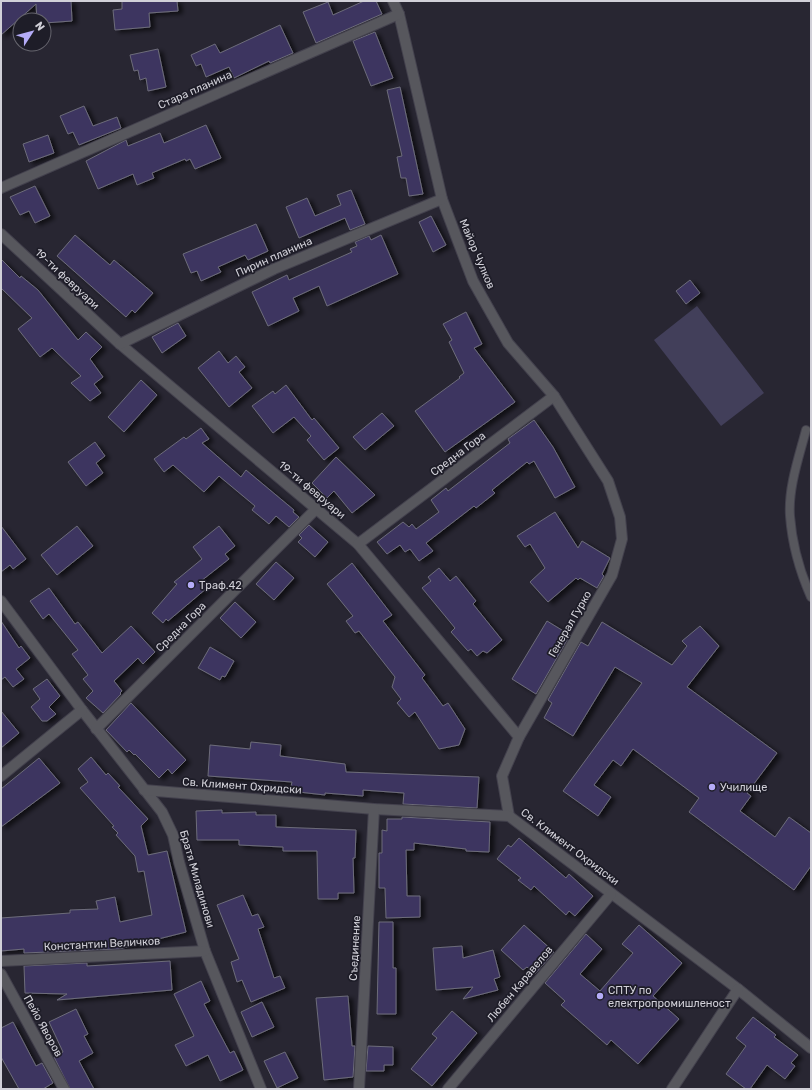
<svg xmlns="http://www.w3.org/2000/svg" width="812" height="1090" font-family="Rubik,sans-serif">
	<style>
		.green { fill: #423f5a }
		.building { fill: #3c3561; stroke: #6d6c7a; filter: url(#shadow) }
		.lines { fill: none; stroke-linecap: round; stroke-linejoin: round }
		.lane-casing { stroke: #43414d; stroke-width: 10 }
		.street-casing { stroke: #43414d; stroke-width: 12 }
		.lane { stroke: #57575d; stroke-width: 8 }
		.street { stroke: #57575d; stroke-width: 10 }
		.poi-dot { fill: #b5acf8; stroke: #1e1d28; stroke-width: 1.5 }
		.labels { text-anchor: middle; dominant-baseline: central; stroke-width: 3.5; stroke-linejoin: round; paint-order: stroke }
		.street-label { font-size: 11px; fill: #d1d0d8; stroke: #1e1d28 }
		.poi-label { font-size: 11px; fill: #d1d0d8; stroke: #1e1d28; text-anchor: start }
	</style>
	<defs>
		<filter id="shadow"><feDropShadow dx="4.5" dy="2.5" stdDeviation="2" flood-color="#0009"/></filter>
	</defs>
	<rect width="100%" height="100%" fill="#282632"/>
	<polygon class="green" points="697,306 764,393 721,426 654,340"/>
	<g class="building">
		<polygon points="1,1 71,1 72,21 44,23 44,20 37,20 36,4 1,35"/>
		<polygon points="122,1 177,1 178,11 149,13 150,27 115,30 113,10 122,9"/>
		<polygon points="364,1 376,1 382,14 316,43 303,12 328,2 333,15"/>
		<polygon points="280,25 293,53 270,63 269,61 234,78 229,67 206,77 201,64 196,66 191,55 215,44 220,53"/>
		<polygon points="375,32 393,78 371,86 353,41"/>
		<polygon points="158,49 166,87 148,91 146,78 140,80 138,70 134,71 130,55"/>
		<polygon points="400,87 423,194 409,196 406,178 401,178 397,157 402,156 387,90"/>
		<polygon points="84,106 93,126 117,117 121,128 79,145 73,132 68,134 60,116"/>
		<polygon points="206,125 221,158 195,169 190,159 186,161 185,159 152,173 154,178 137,185 133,174 98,189 86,161 126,140 128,146 160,133 164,143"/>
		<polygon points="48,135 54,153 29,162 23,144"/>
		<polygon points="35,186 50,216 35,223 29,211 20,215 10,197"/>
		<polygon points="351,190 365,224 350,230 345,218 299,238 286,207 307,198 315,216 341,205 337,195"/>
		<polygon points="431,216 446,245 433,252 419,222"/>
		<polygon points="256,224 268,251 248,260 245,255 218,267 221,272 201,281 197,271 191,273 183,254"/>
		<polygon points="75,235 110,265 114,260 153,293 135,313 132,310 126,317 57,256"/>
		<polygon points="381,235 398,274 327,306 319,286 293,298 299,311 268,326 252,292 287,275 289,280 352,252 350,249 357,246 355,242 369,236 371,240"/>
		<polygon points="1,259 20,278 21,276 38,290 78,340 86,332 102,347 90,359 103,377 94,384 101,393 90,401 71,383 81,376 52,348 40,357 18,329 32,318 1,288"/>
		<polygon points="690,280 700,293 686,304 676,291"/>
		<polygon points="466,312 482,344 474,348 515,402 445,452 415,411 460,378 459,377 464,373 449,342 452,340 443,324"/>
		<polygon points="178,323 186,336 162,353 152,337"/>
		<polygon points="219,351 228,363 236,356 245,367 239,372 252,388 229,407 198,368"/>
		<polygon points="141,380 157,395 124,432 108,417"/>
		<polygon points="286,385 312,420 314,418 339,448 324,460 307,440 311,436 294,417 273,433 252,406 273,391 275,394"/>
		<polygon points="382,413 394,426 365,450 353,437"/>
		<polygon points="534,420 553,447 575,487 555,498 534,461 529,464 527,462 492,490 495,493 476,508 474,506 426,543 433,551 419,561 410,549 405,552 400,545 387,554 377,542 403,522 409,527 412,524 416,529 439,512 431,500 446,488 448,491 510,443 508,439"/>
		<polygon points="201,428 209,439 202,443 241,477 246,470 294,510 293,512 299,517 289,527 276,516 269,524 252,510 255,506 219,476 204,492 173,465 164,472 154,459 184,437 186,439"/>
		<polygon points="95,442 105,456 96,463 103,473 86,486 68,462"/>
		<polygon points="336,457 375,495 352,513 334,491 327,498 312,483"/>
		<polygon points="555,512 578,548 582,541 610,558 602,574 604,576 597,588 580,578 578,580 576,578 548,602 530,582 545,568 530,544 525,547 517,536"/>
		<polygon points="309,525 328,542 315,557 298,542 302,538 299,535"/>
		<polygon points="1,526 26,559 13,569 10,565 1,572"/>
		<polygon points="77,526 93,546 57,575 41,555"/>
		<polygon points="219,526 235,546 225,554 229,559 201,581 207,588 168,621 166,619 163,623 152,613 177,584 174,582 202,559 193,547"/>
		<polygon points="276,562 294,578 274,600 256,584"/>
		<polygon points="352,563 392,615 383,621 425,675 422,678 443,706 448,703 465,729 459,745 439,749 415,712 409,717 397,703 401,699 392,687 395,677 359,631 355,633 346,621 353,616 327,584"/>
		<polygon points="439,568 450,581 456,576 476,601 473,604 502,640 487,653 483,651 477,656 471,649 468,651 451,632 455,628 422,588 431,581 428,577"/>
		<polygon points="49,588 75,624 78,622 102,653 131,626 155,652 143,664 138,658 114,681 122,691 120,693 121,694 103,713 86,698 93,691 83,679 88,675 72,654 78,650 49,614 43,619 30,601"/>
		<polygon points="235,602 256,622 241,638 220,618"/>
		<polygon points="1,621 19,648 21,646 30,658 16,669 24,679 13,687 5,677 1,680"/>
		<polygon points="547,621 570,635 536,694 512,679"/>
		<polygon points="602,622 672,665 687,646 682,641 700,626 719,646 687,687 777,753 747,793 751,796 740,811 775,837 789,817 811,833 811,866 794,890 689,812 699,798 633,749 621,766 613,760 594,785 611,797 598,816 563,791 642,683 615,667 573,736 544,718 552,703 548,700 581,642 588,646"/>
		<polygon points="210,647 234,661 225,677 222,676 220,680 198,668"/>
		<polygon points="47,679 60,696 49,707 56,714 47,721 42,721 31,707 40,699 33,689"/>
		<polygon points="131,703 186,760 172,774 168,769 159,778 135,754 134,755 129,750 127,752 106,730"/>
		<polygon points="1,711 19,733 1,748"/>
		<polygon points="251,742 281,745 280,756 345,764 346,772 479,777 477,808 403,804 404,793 363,790 363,796 325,793 325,795 290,791 292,782 208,776 210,745 250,749"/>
		<polygon points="91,757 106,775 108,773 120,786 118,787 148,819 141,826 148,855 167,851 186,932 119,949 24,953 24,949 1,951 1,918 70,913 70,910 98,909 96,901 115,897 120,922 152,915 144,871 138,872 135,856 116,835 118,833 112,827 114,826 80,788 88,782 78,769"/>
		<polygon points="39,758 60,783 1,827 1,789"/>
		<polygon points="222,810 222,813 256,812 256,815 276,815 276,827 356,830 355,858 353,858 354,893 338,893 338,899 318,899 317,851 283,851 283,847 239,845 239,840 197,840 196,811"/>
		<polygon points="402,817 490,822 489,852 466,851 466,849 414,843 414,850 406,850 407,896 420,896 420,917 386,918 385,888 379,888 379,853 382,853 382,830 387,831 387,819 402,819"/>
		<polygon points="519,838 566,878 569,874 593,896 575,916 569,911 566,915 534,886 531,890 518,880 521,878 497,859 508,845 511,847"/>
		<polygon points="243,895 252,916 258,914 264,927 258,929 274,978 280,976 285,988 251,1002 242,980 237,982 231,962 239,959 217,905"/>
		<polygon points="379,922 393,922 393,968 396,968 396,1014 377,1014"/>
		<polygon points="524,925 554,952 535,974 527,967 523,970 501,950"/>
		<polygon points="639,925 682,963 653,996 679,1019 638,1064 611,1040 607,1045 561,1005 565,1001 545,983 586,934 602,949 580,974 600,991 633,953 622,944"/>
		<polygon points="462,946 463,958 493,950 500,977 494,979 498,990 463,999 473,987 436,990 433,948"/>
		<polygon points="170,961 172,990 57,1000 67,994 25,993 24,966 87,963 87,966"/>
		<polygon points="201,981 210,1001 204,1004 230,1053 234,1051 243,1070 220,1081 208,1055 186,1066 175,1045 194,1036 174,994"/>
		<polygon points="348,996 352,1046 355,1046 353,1077 324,1080 316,998"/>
		<polygon points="262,1002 274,1027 252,1037 241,1012"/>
		<polygon points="76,1009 88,1034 84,1036 93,1053 79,1061 94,1089 70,1089 54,1057 63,1052 49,1022"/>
		<polygon points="452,1011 477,1033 432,1086 411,1069 437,1038 432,1034"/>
		<polygon points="753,1017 776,1035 774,1037 798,1055 791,1063 795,1066 785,1079 767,1065 750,1089 746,1089 726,1074 746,1046 736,1038"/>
		<polygon points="13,1022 36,1066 42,1063 53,1083 43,1089 19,1089 1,1057 1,1028"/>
		<polygon points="368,1046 393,1047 393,1065 384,1065 384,1071 366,1071"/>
		<polygon points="285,1052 298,1078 277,1088 264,1061"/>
	</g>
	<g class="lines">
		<defs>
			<path id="lane" d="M806 430C799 457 788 488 790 516 792 543 800 572 811 597"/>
			<g id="street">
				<polyline points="393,1 399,14 442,199 473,281 508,343 554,396 608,481 620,517 622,539 612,575 519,737"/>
				<polyline points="1,188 399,14"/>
				<polyline points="1,234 120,344 358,544 519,737 502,776 509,816"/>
				<polyline points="120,344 274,269 442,199"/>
				<polyline points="358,544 554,396"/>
				<polyline points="1,601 82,710 162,812 173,835 179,862 205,951 261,1089"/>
				<polyline points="96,729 316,509"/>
				<polyline points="1,776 82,710"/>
				<polyline points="144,790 374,809 509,816 738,989 811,1048"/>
				<polyline points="1,961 205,951"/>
				<polyline points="1,974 64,1089"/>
				<polyline points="359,1089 374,809"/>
				<polyline points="448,1089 611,894"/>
				<polyline points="672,1089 738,989"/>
			</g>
		</defs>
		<use href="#lane" class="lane-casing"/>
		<use href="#street" class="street-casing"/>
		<use href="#lane" class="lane"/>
		<use href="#street" class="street"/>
	</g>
	<g class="poi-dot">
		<circle cx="191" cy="585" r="4"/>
		<circle cx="712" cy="787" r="4"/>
		<circle cx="600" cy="996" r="4"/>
	</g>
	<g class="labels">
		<g class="street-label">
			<text transform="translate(195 90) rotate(-24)">Стара планина</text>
			<text transform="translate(477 254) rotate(67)">Майор Чулков</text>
			<text transform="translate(274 257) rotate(-24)">Пирин планина</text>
			<text transform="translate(67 279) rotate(43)">19-ти февруари</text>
			<text transform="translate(458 454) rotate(-37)">Средна Гора</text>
			<text transform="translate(312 490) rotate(40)">19-ти февруари</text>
			<text transform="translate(570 624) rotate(-60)">Генерал Гурко</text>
			<text transform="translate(181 627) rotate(-45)">Средна Гора</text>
			<text transform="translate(242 786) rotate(4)">Св. Климент Охридски</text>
			<text transform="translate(570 847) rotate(37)">Св. Климент Охридски</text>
			<text transform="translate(197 879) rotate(74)">Братя Миладинови</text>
			<text transform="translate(102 944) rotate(-3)">Константин Величков</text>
			<text transform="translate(355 948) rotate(-87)">Съединение</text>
			<text transform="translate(520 984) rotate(-50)">Любен Каравелов</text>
			<text transform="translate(43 1026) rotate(61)">Пейо Яворов</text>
		</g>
		<g class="poi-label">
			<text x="199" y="585">Траф.42</text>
			<text x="720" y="787">Училище</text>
			<text x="608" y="990">СПТУ по<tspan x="608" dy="13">електропромишленост</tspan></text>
		</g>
	</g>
	<rect width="812" height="1090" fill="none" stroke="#d1d0d8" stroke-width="4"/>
	<g transform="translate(32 32) rotate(54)"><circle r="19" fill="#1e1d28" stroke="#66656e"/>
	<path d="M0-3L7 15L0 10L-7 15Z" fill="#b5acf8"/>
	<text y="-6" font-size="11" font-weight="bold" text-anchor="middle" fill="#d1d0d8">N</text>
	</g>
</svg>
